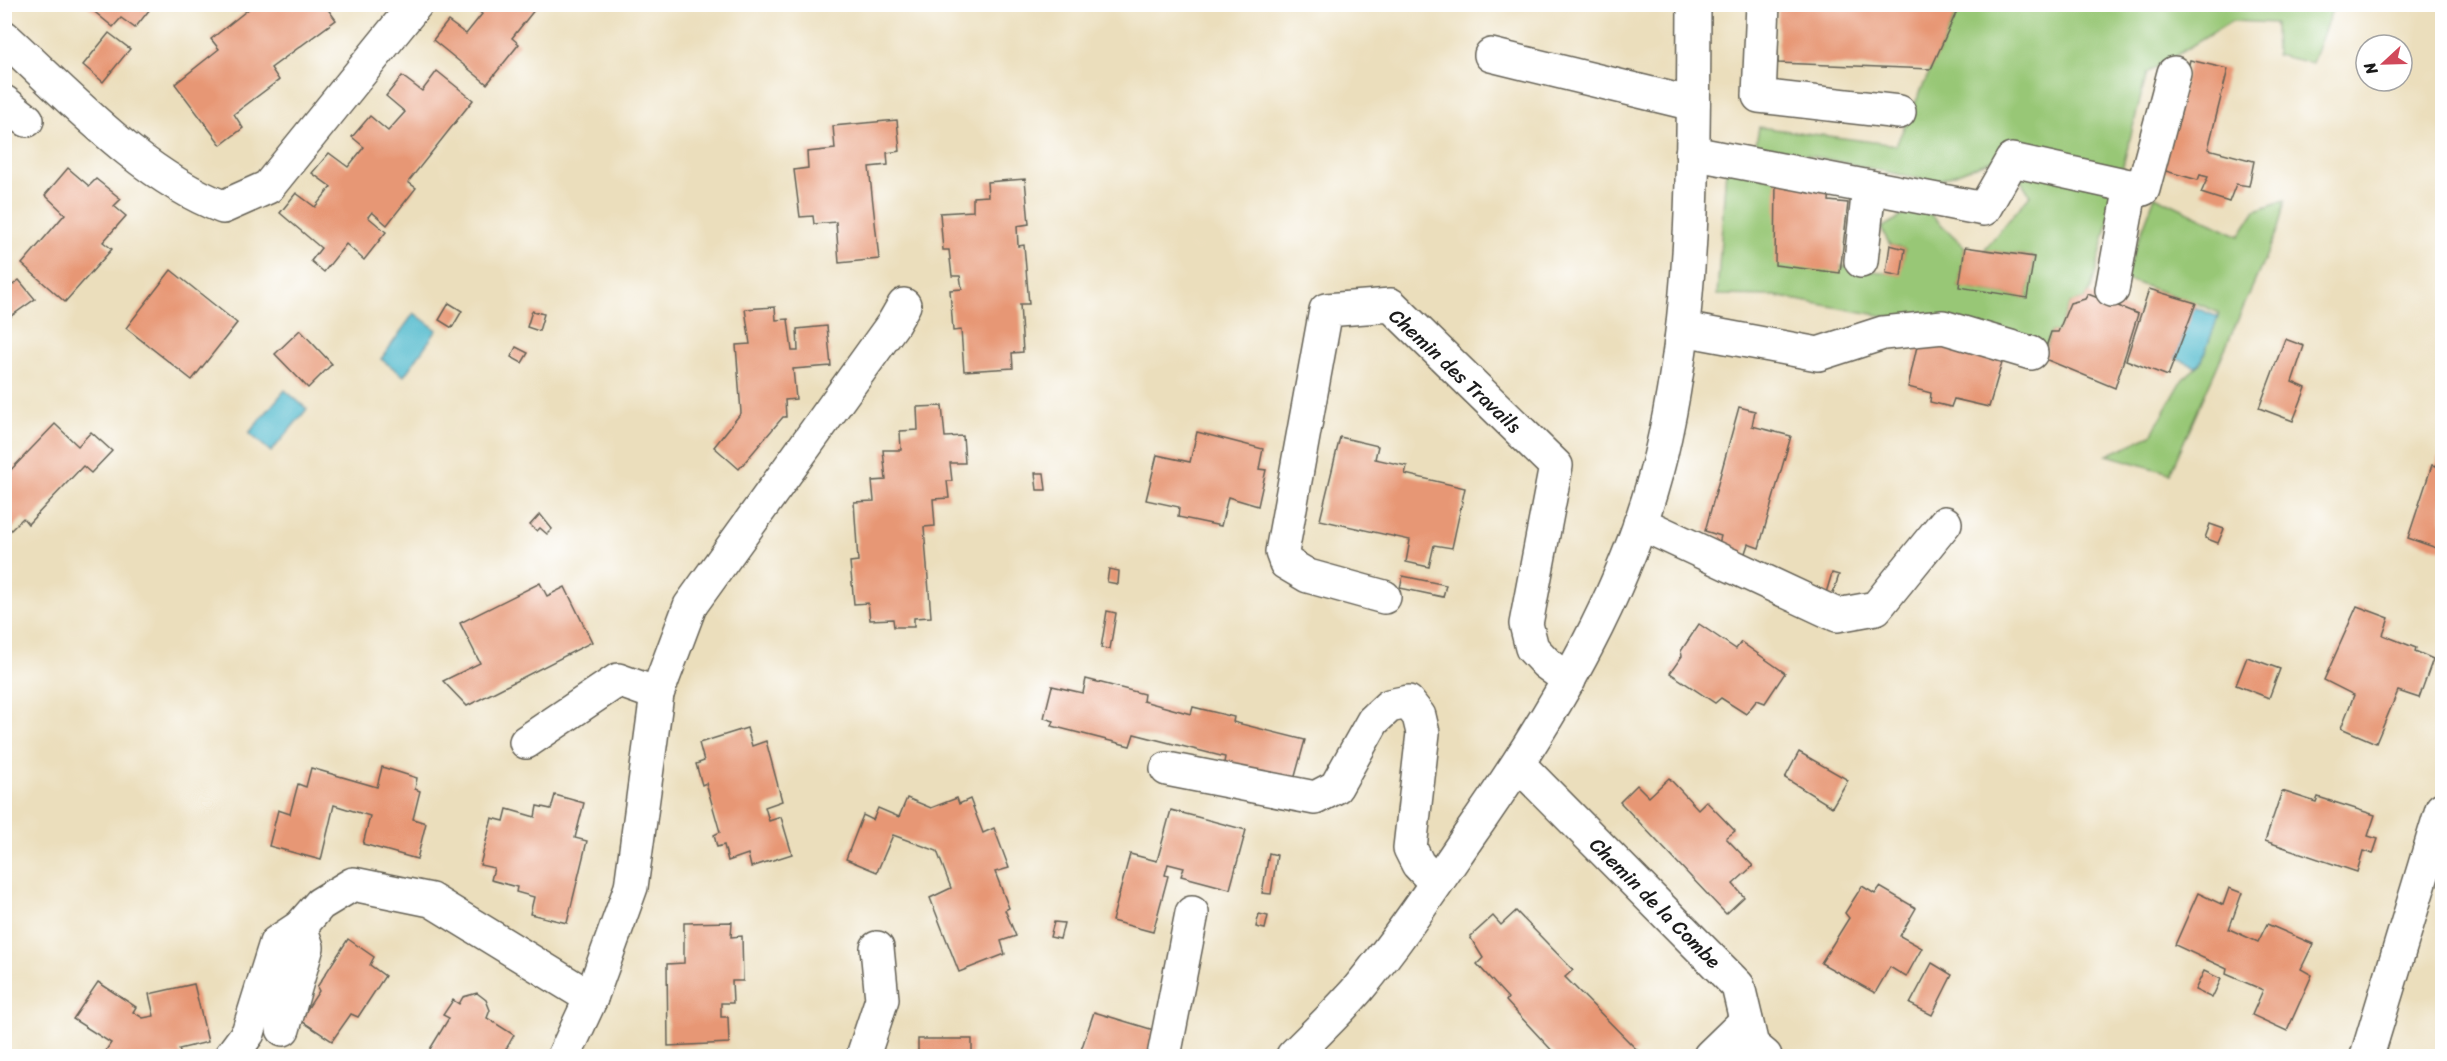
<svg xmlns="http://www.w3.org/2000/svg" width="2447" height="1061" font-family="Sriracha,sans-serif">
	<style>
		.green { fill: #98c776; stroke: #5a7249; stroke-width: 1.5 }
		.water { fill: #4fb9cc; stroke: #366a74; stroke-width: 1.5 }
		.building { fill: #e79774 }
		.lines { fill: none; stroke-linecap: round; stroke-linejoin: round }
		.minor-casing { stroke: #646054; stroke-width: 36 }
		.minor { stroke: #fff; stroke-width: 33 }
		.labels { text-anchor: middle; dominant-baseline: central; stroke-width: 5; stroke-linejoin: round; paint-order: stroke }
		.street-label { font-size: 20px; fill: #1c1c1c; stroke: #fff }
	</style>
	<rect width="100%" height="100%" fill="#fff"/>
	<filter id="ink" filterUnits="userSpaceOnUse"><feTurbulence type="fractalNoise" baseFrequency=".0167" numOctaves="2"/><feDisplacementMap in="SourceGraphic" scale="12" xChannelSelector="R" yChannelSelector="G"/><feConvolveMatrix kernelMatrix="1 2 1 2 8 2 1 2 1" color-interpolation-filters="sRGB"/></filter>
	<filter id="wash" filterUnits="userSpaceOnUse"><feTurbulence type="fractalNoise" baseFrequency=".008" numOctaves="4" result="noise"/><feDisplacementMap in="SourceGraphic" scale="24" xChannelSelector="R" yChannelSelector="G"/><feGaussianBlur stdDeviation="1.35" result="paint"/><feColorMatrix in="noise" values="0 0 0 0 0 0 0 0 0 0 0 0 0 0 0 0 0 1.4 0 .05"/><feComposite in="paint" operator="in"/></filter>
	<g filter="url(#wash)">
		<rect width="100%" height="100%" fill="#ebdebc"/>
		<g class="green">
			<polygon points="1960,5 2334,5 2312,63 2276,55 2275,23 2232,21 2147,73 2091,289 2085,299 2070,303 2058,332 2051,332 2046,346 1775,296 1717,295 1726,168 1776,177 1841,266 1900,275 1905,249 1890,245 1881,228 1912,210 1925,209 1965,247 1959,287 2027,298 2034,257 1984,250 2030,195 2005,155 1934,182 1756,144 1759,127 1896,145"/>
			<polygon points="2155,196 2239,236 2256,210 2285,200 2278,229 2170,473 2107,455 2151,435 2183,379 2201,363 2219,313 2196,303 2124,279"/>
		</g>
		<g class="water">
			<polygon points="2194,307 2218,317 2201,363 2196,367 2175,358"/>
			<polygon points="414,313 437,330 404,376 381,359"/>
			<polygon points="285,390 307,409 271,452 249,433"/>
		</g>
		<g id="blocks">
			<g class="building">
				<polygon points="85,4 154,4 135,28 121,18 113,27"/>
				<polygon points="255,4 324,4 336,20 271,68 279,80 234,114 243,128 221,145 175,84 219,49 211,39"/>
				<polygon points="470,4 539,4 512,38 519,44 487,84 433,40 448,21 466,34 482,14"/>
				<polygon points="1778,4 1960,4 1931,69 1778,63"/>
				<polygon points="109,33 130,49 103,82 83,65"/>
				<polygon points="2190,60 2228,69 2208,149 2254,161 2249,186 2236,184 2229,202 2201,193 2208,177 2200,175 2198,180 2162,170"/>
				<polygon points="437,71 473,100 408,182 416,188 387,225 372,212 368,217 386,232 364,260 346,244 324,272 311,261 321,248 280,213 296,193 315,207 331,187 312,173 329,153 348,167 364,147 352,137 370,116 388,131 405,112 386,96 402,76 422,91"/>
				<polygon points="897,120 900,151 887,153 888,165 869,167 879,259 839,263 836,222 814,224 813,216 800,217 794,170 808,168 807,152 835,149 833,126"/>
				<polygon points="68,168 89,186 96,179 121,199 114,206 126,216 103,242 112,249 65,302 22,264 65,214 45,195"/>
				<polygon points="1776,177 1830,185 1829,201 1848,203 1840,273 1775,265"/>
				<polygon points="1025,179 1029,224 1017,226 1018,246 1024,245 1029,304 1020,304 1023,352 1012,353 1013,368 964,371 961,330 953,331 950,290 962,289 960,276 952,276 949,250 943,250 940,213 973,211 973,197 988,196 987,182"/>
				<polygon points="1890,245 1905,249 1901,276 1886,273"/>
				<polygon points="1965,247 2034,257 2027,298 1959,287"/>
				<polygon points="171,270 237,323 192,380 126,328"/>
				<polygon points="19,280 35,299 7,319 4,315 4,292"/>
				<polygon points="2149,289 2196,303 2168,376 2126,360"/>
				<polygon points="2088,294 2138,314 2115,388 2045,359 2047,344 2051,332 2058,332 2070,303 2085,299"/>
				<polygon points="449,303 462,311 452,328 439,320"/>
				<polygon points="775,307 776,320 788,319 792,351 798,351 797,329 827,326 831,366 793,369 796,399 785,400 786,417 783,417 739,469 714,447 741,413 736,345 750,344 745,309"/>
				<polygon points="532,311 544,314 539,331 527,327"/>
				<polygon points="300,330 332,364 308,388 275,354"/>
				<polygon points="1919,337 2004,356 1989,407 1954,399 1951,407 1930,402 1931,393 1908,387"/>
				<polygon points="2285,339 2304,346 2292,382 2306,388 2293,421 2259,408"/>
				<polygon points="516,347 528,353 522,363 511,357"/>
				<polygon points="942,406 945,437 963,436 965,463 950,463 952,481 947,481 949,498 933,499 935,526 924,527 931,617 914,618 914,627 894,627 893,619 870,620 868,603 854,604 850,562 858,561 854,502 874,501 872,481 886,480 883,450 901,450 900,431 918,430 917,407"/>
				<polygon points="1739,407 1755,411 1752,426 1791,436 1759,548 1748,544 1740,568 1715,559 1721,536 1705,531"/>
				<polygon points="55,424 78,446 91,432 112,451 91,473 83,466 28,524 23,518 4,537 4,477"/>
				<polygon points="1197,432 1263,449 1259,469 1266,470 1258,506 1228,497 1221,526 1178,517 1179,507 1146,500 1157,455 1190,462"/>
				<polygon points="1340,437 1378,446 1375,459 1407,466 1405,474 1465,488 1452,548 1434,545 1429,567 1406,562 1410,540 1320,520"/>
				<polygon points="2438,457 2442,459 2442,550 2408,538 2432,465 2436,466"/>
				<polygon points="1035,473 1044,473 1046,490 1037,490"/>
				<polygon points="540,514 552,529 547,534 540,528 537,531 530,525"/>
				<polygon points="2210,524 2224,529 2218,543 2205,538"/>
				<polygon points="1109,569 1119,571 1118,584 1107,582"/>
				<polygon points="1832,573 1839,575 1832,596 1826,593"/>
				<polygon points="1403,576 1446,585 1443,597 1400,588"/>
				<polygon points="540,583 547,596 565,587 592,642 467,706 443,681 480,663 460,623"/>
				<polygon points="2357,606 2389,618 2383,635 2416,648 2415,651 2433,659 2419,698 2398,691 2376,743 2341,728 2354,695 2324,680"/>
				<polygon points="1107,611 1116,613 1110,649 1101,648"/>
				<polygon points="1699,624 1736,649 1741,642 1785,673 1765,703 1757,700 1746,714 1721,698 1715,703 1670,673 1682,656 1681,651"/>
				<polygon points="2247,657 2280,669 2269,698 2236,685"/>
				<polygon points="1086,679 1144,694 1143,701 1191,714 1193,707 1234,717 1233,722 1305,740 1294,780 1224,763 1225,757 1134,734 1130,746 1052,726 1054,721 1044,718 1052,686 1083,693"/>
				<polygon points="747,728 752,746 766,741 782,801 765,807 769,821 781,817 792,854 751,867 748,854 728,861 724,845 717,847 714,835 720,832 706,783 702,785 696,764 704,761 699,743"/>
				<polygon points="1799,752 1848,780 1832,807 1785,778"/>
				<polygon points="382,767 417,778 415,789 420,791 413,819 426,823 417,859 363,844 370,816 334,805 321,860 269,846 278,810 290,814 298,784 306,787 311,768 377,787"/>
				<polygon points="1669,778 1698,809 1706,801 1735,831 1726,838 1753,866 1733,884 1744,897 1726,914 1620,802 1637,785 1649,797"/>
				<polygon points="2282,791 2316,802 2318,797 2375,815 2368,836 2378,839 2373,854 2363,851 2357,872 2265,841"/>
				<polygon points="555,795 584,803 575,838 587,841 567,923 530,914 534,897 516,892 517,887 491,880 494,868 480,865 492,818 504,821 507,809 535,817 537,806 551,809"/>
				<polygon points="907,798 931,808 957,798 959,804 970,799 983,833 994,828 1009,868 995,872 1009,908 1005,910 1016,936 1001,941 1005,954 959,972 930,898 951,888 937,851 893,835 877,872 846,859 863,815 873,820 878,808 899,817"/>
				<polygon points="1171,810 1246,830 1230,889 1181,876 1184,868 1168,864 1165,875 1168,876 1153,932 1112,921 1130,854 1157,861"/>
				<polygon points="1269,853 1277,855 1271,894 1262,893"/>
				<polygon points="1862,886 1875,894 1880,887 1916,908 1900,936 1922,948 1906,977 1890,967 1875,993 1821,963 1849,918 1845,913"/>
				<polygon points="2229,888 2242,893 2229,929 2258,942 2267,924 2313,944 2301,969 2312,975 2287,1031 2252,1015 2263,990 2226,974 2227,969 2175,945 2198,893 2223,905"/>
				<polygon points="1516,911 1573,970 1565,977 1637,1050 1630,1056 1557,1056 1506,1001 1508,998 1477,964 1483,958 1470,937 1493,916 1501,925"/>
				<polygon points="1259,914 1268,916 1265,929 1256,927"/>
				<polygon points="732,922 731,937 742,936 743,981 732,981 733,1003 721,1003 721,1017 728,1017 729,1043 668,1046 667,964 684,963 684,923"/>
				<polygon points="1054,922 1064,923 1060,939 1050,937"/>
				<polygon points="348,939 374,957 370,965 385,976 358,1017 351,1014 332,1041 300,1020 319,991 317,987"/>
				<polygon points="1932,963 1952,975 1932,1015 1910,1004"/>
				<polygon points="2204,971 2221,979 2212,998 2195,990"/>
				<polygon points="98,982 136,1007 133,1012 143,1018 154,1016 149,994 194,984 208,1042 179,1049 181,1056 102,1056 111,1043 73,1019"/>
				<polygon points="477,993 486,1000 490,1010 487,1018 514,1035 506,1049 511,1054 510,1056 431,1056 427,1054 449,1018 443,1015 453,1000 459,1004 463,997"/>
				<polygon points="1094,1012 1167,1034 1159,1056 1079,1056"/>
				<rect x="918" y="1039" width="54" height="17"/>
			</g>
		</g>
	</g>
	<g filter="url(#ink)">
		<use href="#blocks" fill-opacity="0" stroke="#646054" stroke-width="1.5"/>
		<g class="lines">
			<defs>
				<g id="minor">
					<polyline points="1763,4 1759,96 1899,112"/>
					<path d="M4 37C69 96 141 176 223 207L268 187 416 4"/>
					<polyline points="1491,55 1693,104"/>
					<polyline points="4,102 27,120"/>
					<polyline points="1692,153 1984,209 2012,160 2143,189 2174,73"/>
					<polyline points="1861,261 1869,187"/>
					<polyline points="2112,290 2131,186"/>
					<polyline points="1683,329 1818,354 1883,333 1943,327 2031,353"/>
					<polyline points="1640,523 1837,615 1876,608 1945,523"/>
					<polyline points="1384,597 1308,576 1286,563 1282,552 1326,310 1391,305 1556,466 1526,624 1532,648 1546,663 1569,680"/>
					<polyline points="526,742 618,680 657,694"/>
					<polyline points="1519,765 1738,986 1752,1045 1765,1056"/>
					<polyline points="1167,769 1315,798 1336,787 1373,721 1389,706 1408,702 1419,716 1423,733 1410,848 1418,864 1436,883"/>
					<polyline points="283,1029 307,947 300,927"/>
					<polyline points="231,1056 248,1033 276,943 300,927 320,904 353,884 431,900 591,998"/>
					<polyline points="564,1056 591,998 631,887 657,694 690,606 893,324 904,305"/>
					<polyline points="863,1056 882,999 877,948"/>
					<polyline points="1164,1056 1192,913"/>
					<path d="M1293 1056C1315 1034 1338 1012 1358 989 1398 941 1433 888 1468 837 1553 716 1634 583 1665 436 1696 294 1693 148 1694 4"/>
					<polyline points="1710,1056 1746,1021"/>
					<polyline points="2367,1056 2442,809"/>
				</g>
			</defs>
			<use href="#minor" class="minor-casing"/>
			<use href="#minor" class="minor"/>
		</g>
	</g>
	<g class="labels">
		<g class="street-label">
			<text transform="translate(1455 371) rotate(43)">Chemin des Travails</text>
			<text transform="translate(1655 903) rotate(45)">Chemin de la Combe</text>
		</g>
	</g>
	<rect width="2447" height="1061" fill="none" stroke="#fff" stroke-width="24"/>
	<g transform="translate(2384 63) rotate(248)"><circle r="28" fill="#ffffff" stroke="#a4a4a4" stroke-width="1.5"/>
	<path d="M0-4.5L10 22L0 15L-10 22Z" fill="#d1495b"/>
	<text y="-9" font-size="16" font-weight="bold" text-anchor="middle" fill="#1c1c1c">N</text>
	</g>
</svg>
